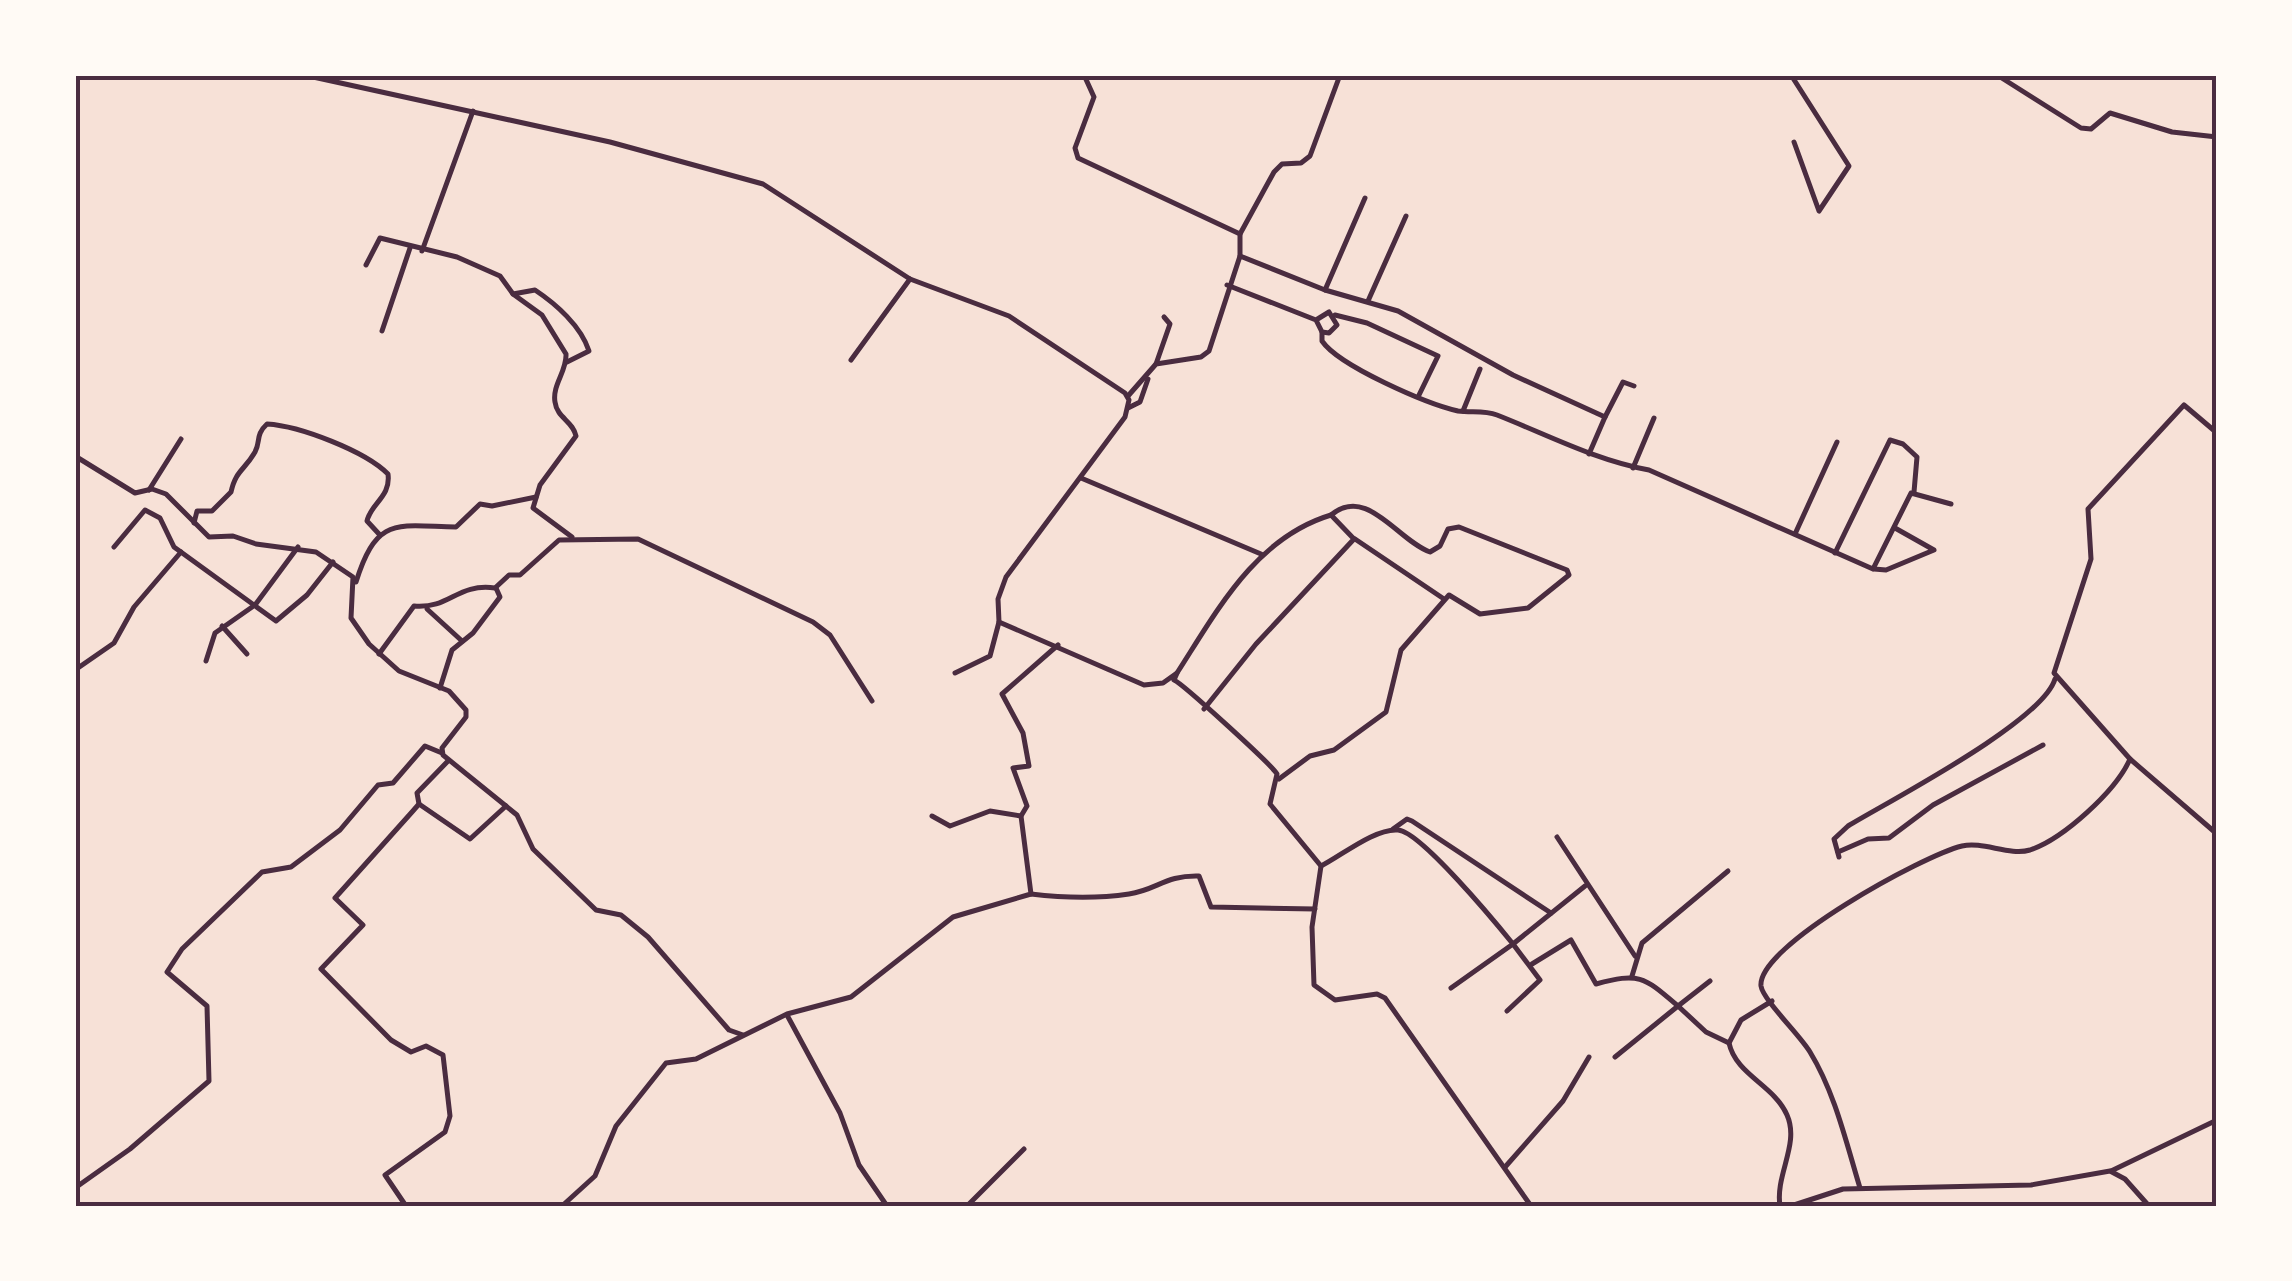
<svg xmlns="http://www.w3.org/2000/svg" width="2292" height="1281" font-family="Mulish,sans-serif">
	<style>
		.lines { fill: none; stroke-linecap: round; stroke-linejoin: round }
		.minor { stroke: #4a2c40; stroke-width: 5 }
		.neatline { fill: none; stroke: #4a2c40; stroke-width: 4 }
	</style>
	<rect width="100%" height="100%" fill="#f7e1d7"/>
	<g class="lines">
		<g class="minor">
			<path d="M304 75 610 142 763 184 910 279 1009 316 1125 393 1129 400 1125 417 1006 577 998 599 999 622 1144 685 1163 683 1177 673 1174 680C1183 684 1272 765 1277 774L1270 804 1321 866 1312 927 1314 985 1335 1000 1377 994 1385 998 1531 1206"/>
			<polyline points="1084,75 1094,97 1075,148 1078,158 1240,234 1240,256"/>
			<polyline points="1791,75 1849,166 1819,211 1794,142"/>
			<polyline points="1997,75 2081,128 2091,129 2110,113 2172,132 2217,137"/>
			<polyline points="1240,234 1274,172 1282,164 1301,163 1310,156 1340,75"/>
			<polyline points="422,251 473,111"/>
			<path d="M366 265 380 238 457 257 500 276 513 294 542 315 566 354C567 371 552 385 555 402 557 418 573 421 576 436L540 485 533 508 572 537"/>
			<polyline points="1227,285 1316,320 1322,332 1329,333 1337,325 1329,312 1316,320"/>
			<polyline points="1325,290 1365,198"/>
			<path d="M513 294 535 290C556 304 581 326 589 351L567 362"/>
			<polyline points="1368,301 1406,216"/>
			<polyline points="1335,315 1367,323 1438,356 1419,395"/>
			<polyline points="382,331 410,248"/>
			<path d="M1322 332V341C1339 366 1427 404 1458 411 1471 413 1484 410 1497 415 1548 435 1595 460 1649 470L1873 569 1911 493 1951 504"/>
			<polyline points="851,360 910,279"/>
			<polyline points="1156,364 1170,324 1164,317"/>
			<polyline points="1128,396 1156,364 1201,357 1209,351 1240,256 1325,290 1398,311 1513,375 1605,417 1589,454"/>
			<polyline points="1128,408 1140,402 1148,379"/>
			<polyline points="1463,411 1480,369"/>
			<polyline points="1605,417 1623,382 1634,386"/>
			<polyline points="75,456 135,493 152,489 166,494 209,537 233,536 256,544 316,552 353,577 351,618 369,644 399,671 449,691 466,710 466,717 442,748 443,755 517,815 533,849 596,910 621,915 648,937 729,1030 743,1035"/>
			<polyline points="1633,468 1654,418"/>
			<polyline points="1081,478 1261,554"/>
			<polyline points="149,490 181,439"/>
			<path d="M194 523 197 511H212L231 492C236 470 244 471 255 452 261 441 255 435 267 424 300 426 365 451 388 474 391 497 371 503 367 521L379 534"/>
			<polyline points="1795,534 1837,442"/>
			<polyline points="1355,539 1444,599"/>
			<polyline points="114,547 145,510 160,518 174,547 276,621 307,595 333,562"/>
			<polyline points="1835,553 1890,440 1903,444 1917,457 1914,492"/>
			<polyline points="1874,569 1886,570 1934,550 1895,528"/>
			<path d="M356 582C377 515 397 526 456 527L480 504 492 506 536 497"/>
			<polyline points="427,609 462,641"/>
			<polyline points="222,626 247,654"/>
			<path d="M379 654 414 606C451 609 456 583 495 588L509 575H520L559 540 638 539 813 622 830 635 872 701"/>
			<polyline points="206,661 215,633 255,605 298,547"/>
			<polyline points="75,670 114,643 134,607 181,552"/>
			<polyline points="955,673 990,656 999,622"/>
			<path d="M1177 673C1217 611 1255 538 1331 515L1354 539 1256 644 1204 709"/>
			<polyline points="440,688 452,650 473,633 500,597 496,588"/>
			<polyline points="2130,759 2217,834"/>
			<path d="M1279 779 1310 756 1334 750 1386 712 1401 650 1449 595 1480 614 1528 608 1569 575 1567 570 1459 527 1448 529 1440 546 1430 552C1397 540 1367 485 1331 515"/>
			<polyline points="419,804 470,839 506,806"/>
			<polyline points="932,816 950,826 990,811 1021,816"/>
			<polyline points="1393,829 1407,819 1412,821 1551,913"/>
			<polyline points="1557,837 1635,956"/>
			<polyline points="1838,852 1868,839 1889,838 1933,805 2043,745"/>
			<path d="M1839 857 1834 839 1848 826C1891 800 2042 722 2055 679"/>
			<path d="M1321 866C1341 856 1375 828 1398 830 1420 831 1496 923 1513 944L1451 988"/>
			<path d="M1031 894C1064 898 1096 899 1129 894 1157 890 1165 875 1199 876L1211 907 1315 909"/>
			<path d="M1532 964 1571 940 1596 984C1640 972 1644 977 1678 1006L1615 1057"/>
			<polyline points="1632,976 1642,943 1728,871"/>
			<polyline points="1710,981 1678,1006 1706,1032 1729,1043"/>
			<path d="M1772 1001 1741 1020 1729 1043C1736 1075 1774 1085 1787 1115 1800 1144 1775 1175 1780 1206"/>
			<polyline points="1507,1011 1540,980 1513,944 1585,886"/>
			<polyline points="787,1015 840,1113 859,1165 887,1206"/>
			<polyline points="1506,1166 1563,1101 1589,1057"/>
			<polyline points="2111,1171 2217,1120"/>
			<polyline points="75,1188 130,1149 209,1081 207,1006 167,972 182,949 262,872 291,867 340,830 378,785 393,783 425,746 442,753"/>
			<path d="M1860 1188C1846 1142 1835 1093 1810 1052 1800 1035 1763 1000 1761 986 1757 946 1924 855 1962 846 1983 841 2009 856 2030 850 2063 839 2116 791 2130 759L2054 673 2091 559 2088 509 2184 405 2217 433"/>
			<polyline points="406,1206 385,1175 445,1132 450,1116 443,1055 426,1046 411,1052 391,1040 321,969 363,925 335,898 412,812 419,804 417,793 448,761"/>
			<polyline points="562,1206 595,1176 616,1126 666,1063 696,1059 787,1014 851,997 953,917 1031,894 1021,816 1027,806 1013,768 1029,766 1023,733 1002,694 1058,645"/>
			<polyline points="967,1206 1024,1149"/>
			<polyline points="1791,1206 1843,1189 2031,1185 2110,1171 2125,1179 2149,1206"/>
		</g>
	</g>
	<rect width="2292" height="1281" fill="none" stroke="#fffaf5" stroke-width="155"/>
	<rect x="78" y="78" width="2136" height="1126" class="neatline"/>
</svg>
